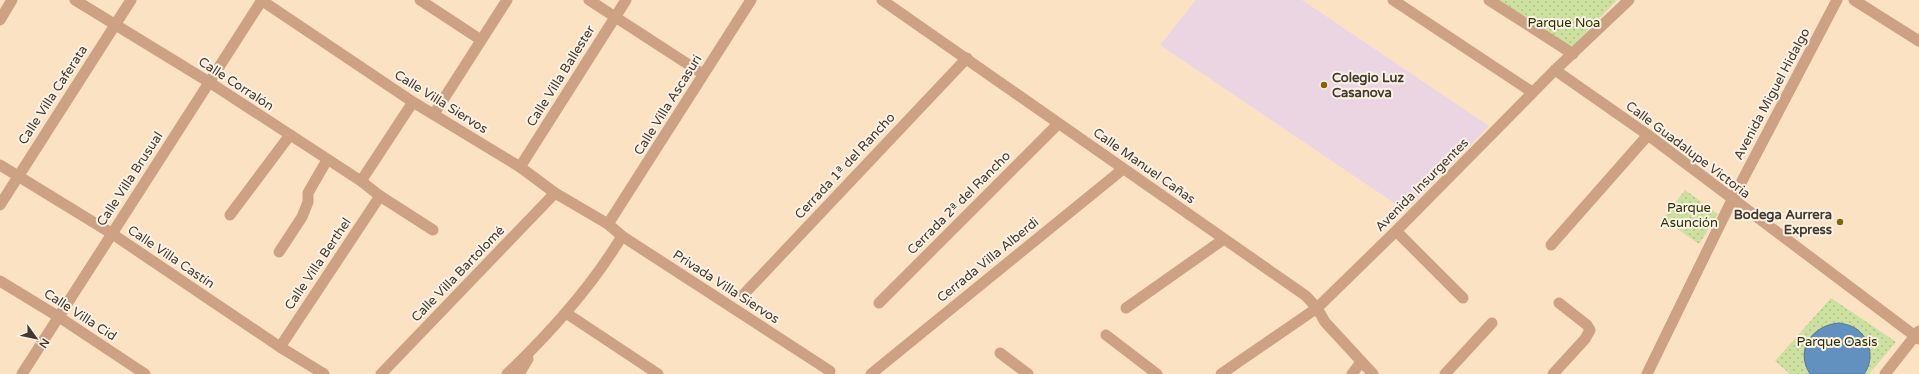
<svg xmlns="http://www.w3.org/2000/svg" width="1919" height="374" font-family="'Varela Round',sans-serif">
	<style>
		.education { fill: #ecd5e2 }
		.park { fill: url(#park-dots) }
		.water { fill: #6290bf; stroke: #597693 }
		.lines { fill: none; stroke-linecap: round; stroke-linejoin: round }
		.minor { stroke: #cda184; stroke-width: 11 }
		.tertiary { stroke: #cda184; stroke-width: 11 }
		.poi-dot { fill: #866400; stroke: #fcf2e6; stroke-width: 1.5 }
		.labels { text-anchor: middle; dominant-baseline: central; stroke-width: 4; stroke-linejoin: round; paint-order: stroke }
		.park-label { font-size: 13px; fill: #283302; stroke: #fcf2e6 }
		.street-label { font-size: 13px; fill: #43392d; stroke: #fcf2e6 }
		.poi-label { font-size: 13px; font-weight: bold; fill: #43392d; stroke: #fcf2e6; text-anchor: start }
	</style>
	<defs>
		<pattern id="park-dots" width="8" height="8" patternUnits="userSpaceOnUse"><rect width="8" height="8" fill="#cce0a0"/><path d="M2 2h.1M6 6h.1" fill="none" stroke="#b0c18a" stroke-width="1.8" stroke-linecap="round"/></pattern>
	</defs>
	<rect width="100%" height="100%" fill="#fbe2c3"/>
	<polygon class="education" points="1196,0 1302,0 1489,126 1406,211 1160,45"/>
	<g class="park">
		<polygon points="1491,0 1615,0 1616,1 1572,47"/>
		<polygon points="1685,190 1718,214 1699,244 1663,219"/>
		<polygon points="1831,298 1896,342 1869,374 1790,374 1775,361"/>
	</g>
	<path class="water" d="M1839 323C1846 324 1854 326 1859 331 1871 341 1874 361 1864 374H1810C1794 349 1813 325 1839 323Z"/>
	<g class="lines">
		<g class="minor">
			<polyline points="75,0 209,82 361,181 380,196 433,230"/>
			<polyline points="261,0 413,102 520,167 555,193 608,224 622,236 830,371"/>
			<polyline points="420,0 481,40"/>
			<polyline points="589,0 703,74"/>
			<polyline points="1393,0 1532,92"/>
			<polyline points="1489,0 1573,54"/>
			<polyline points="1854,0 1919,41"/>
			<polyline points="0,20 12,0"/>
			<polyline points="1555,70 1648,135 1919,339"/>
			<polyline points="434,114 507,0"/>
			<polyline points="0,165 111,233 280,347 324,374"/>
			<polyline points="520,167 626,0"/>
			<polyline points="361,181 413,102"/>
			<polyline points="0,205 131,0"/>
			<polyline points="230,215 290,135"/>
			<polyline points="608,224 751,0"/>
			<polyline points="1396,231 1463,298"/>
			<polyline points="1551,245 1648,135"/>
			<polyline points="279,252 302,217 308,202 308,193 327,160"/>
			<polyline points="0,281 59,317 145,374"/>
			<polyline points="744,294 967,58"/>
			<polyline points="879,303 1058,124"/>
			<polyline points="1126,308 1224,239"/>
			<polyline points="1317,308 1325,322 1373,374"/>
			<polyline points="566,313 658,374"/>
			<polyline points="1106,335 1157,374"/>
			<polyline points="280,347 380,196"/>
			<polyline points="1000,353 1028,374"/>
			<polyline points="22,374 262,0"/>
			<polyline points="381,374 555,193"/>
			<path d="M507 374C551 332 591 288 622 236"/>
			<polyline points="519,374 528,359"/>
			<polyline points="871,374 1123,169"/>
			<polyline points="1352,374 1361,362"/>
			<polyline points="1445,374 1492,323"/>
			<polyline points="1553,374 1585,339 1590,330 1587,325 1559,303"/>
			<polyline points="1647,374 1732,200 1837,0"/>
			<polyline points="1885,374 1919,331"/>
		</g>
		<g class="tertiary">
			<polyline points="882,0 1306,296 1317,308"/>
			<polyline points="1221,374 1317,308 1396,231 1555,70 1629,0"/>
		</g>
	</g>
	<g class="poi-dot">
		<circle cx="1324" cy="85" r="4"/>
		<circle cx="1840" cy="222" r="4"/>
	</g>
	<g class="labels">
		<g class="park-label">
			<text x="1564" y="23">Parque Noa</text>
			<text x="1689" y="208">Parque<tspan x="1689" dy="15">Asunción</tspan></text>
			<text x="1837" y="342">Parque Oasis</text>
		</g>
		<g class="street-label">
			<text transform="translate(561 76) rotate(-58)">Calle Villa Ballester</text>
			<text transform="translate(236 84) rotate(33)">Calle Corralón</text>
			<text transform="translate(1772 94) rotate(-62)">Avenida Miguel Hidalgo</text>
			<text transform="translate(53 95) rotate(-57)">Calle Villa Caferata</text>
			<text transform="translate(441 102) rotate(32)">Calle Villa Siervos</text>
			<text transform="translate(668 105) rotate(-58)">Calle Villa Ascasuri</text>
			<text transform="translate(1688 150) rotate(37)">Calle Guadalupe Victoria</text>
			<text transform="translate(845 166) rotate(-47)">Cerrada 1ª del Rancho</text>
			<text transform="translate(1144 166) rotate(35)">Calle Manuel Cañas</text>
			<text transform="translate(130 179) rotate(-57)">Calle Villa Brusual</text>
			<text transform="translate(1422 185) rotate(-45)">Avenida Insurgentes</text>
			<text transform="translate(959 203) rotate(-45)">Cerrada 2ª del Rancho</text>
			<text transform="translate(171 257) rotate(34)">Calle Villa Castín</text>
			<text transform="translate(988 260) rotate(-39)">Cerrada Villa Alberdi</text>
			<text transform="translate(318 264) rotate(-56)">Calle Villa Berthel</text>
			<text transform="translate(458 274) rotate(-46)">Calle Villa Bartolomé</text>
			<text transform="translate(726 287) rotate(33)">Privada Villa Siervos</text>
			<text transform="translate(80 315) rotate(33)">Calle Villa Cid</text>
		</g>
		<g class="poi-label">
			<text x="1332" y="78">Colegio Luz<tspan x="1332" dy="15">Casanova</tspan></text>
			<text x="1832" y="215" text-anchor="end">Bodega Aurrera<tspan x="1832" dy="15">Express</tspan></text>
		</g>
	</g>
	<g transform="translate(36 338) rotate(123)" stroke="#fcf2e6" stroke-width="3" paint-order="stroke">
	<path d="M0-3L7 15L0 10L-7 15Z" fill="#43392d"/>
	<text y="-6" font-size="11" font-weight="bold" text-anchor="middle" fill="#43392d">N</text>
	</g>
</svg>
